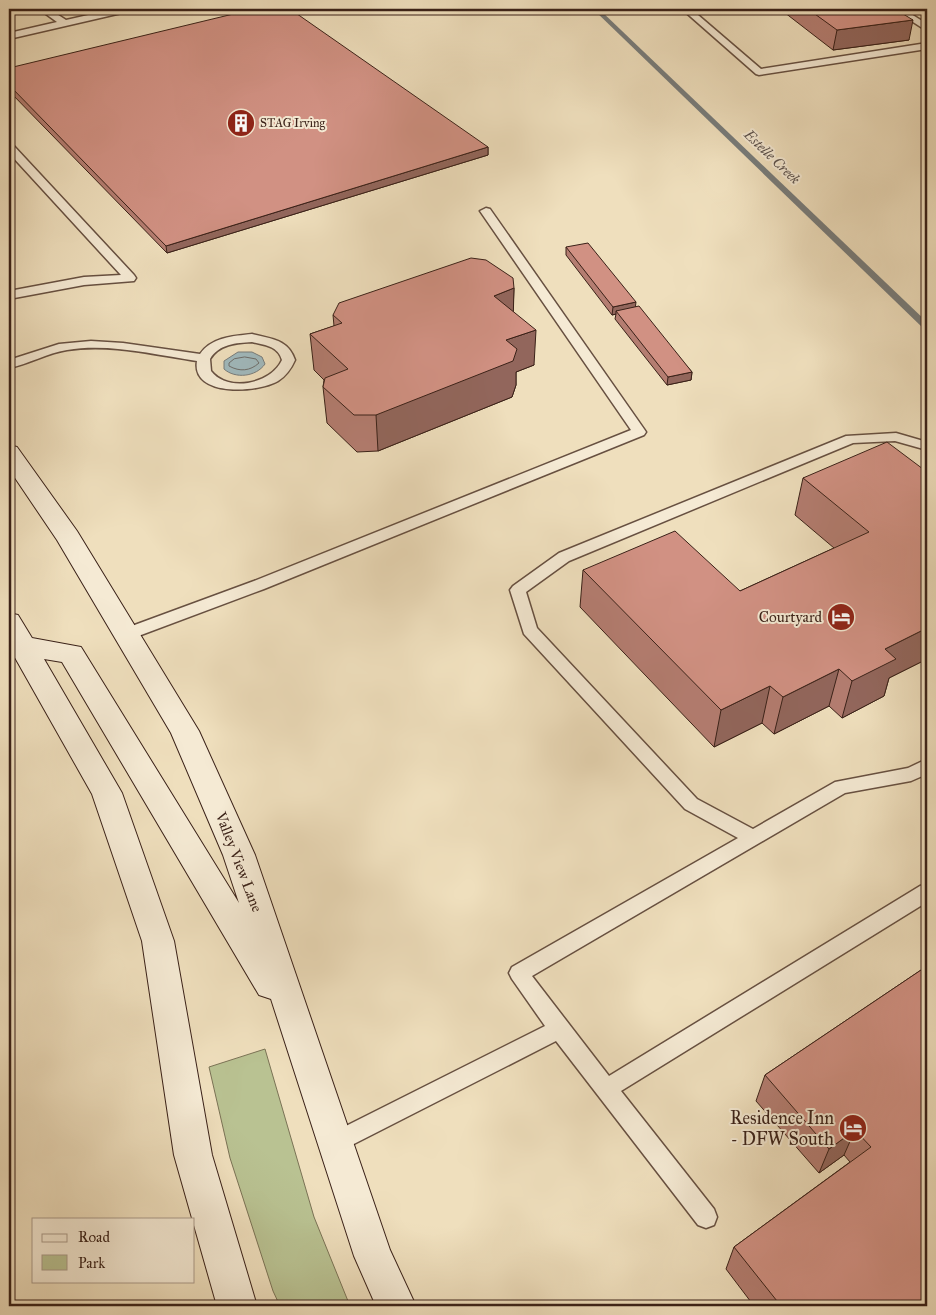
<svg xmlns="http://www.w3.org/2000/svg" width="936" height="1315" font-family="'IM FELL Great Primer',serif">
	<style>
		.green { fill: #b9c292; stroke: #7a7255 }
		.water { fill: #a0b9bd; stroke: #777c7b }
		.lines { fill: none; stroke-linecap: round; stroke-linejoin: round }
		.shore { stroke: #6d6d6a; stroke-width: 1 }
		.stream { fill: #777c7b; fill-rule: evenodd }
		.lane-casing { stroke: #675041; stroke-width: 3 }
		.secondary-casing { stroke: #3a2118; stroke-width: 2 }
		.lane { fill: #f5ead4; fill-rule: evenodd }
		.secondary { fill: #f5ead4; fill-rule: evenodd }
		.wall { fill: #b47d71; stroke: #3a2118 }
		.shaded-wall { fill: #92665c; stroke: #3a2118 }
		.building { fill: #d19183; stroke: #3a2118 }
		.labels { text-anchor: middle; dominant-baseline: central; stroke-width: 4; stroke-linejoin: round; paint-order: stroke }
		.far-poi-label { font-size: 12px; fill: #3a2118; stroke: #f5ead4; text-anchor: start }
		.far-water-label { font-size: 14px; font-style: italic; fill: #594f4a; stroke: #f5ead4 }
		.poi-label { font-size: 15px; fill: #3a2118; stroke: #f5ead4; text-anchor: end }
		.street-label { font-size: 15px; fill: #3a2118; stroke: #f5ead4 }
		.near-poi-label { font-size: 18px; fill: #3a2118; stroke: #f5ead4; text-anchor: end }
	</style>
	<rect width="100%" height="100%" fill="#efdfbd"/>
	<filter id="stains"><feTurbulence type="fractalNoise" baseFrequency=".004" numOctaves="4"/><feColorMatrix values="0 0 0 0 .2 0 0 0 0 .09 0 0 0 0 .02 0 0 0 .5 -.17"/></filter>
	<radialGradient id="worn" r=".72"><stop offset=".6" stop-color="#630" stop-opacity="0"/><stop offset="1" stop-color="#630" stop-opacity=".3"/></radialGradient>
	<polygon class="green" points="265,1049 314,1217 350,1306 280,1306 273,1291 230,1158 209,1067"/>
	<path class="water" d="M238 352H252L262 357 265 364C256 377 235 379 224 369V361Z"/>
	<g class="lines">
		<path class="shore" d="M245 357 256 359 259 363C250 371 240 372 229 366V363L234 359Z"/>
		<polygon class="stream" points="593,9 599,9 927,322 927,330 924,329"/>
		<defs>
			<g id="lane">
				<polygon points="39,9 49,9 66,20 115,9 130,9 126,12 9,39 9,33 57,22"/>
				<polygon points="682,9 691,9 761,69 927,43 927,49 759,75 756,74"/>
				<polygon points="893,9 903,9 927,24 927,31"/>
				<polygon points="9,144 13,145 134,275 136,278 134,281 84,285 9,299 9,291 84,277 121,275 9,153"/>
				<polygon points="486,208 490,209 644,429 646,432 644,435 264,589 133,638 127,640 121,638 119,634 121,630 254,581 631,430 480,211"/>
				<path d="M252 334C271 339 288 339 295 360 291 369 286 376 278 381 258 393 191 397 197 361 155 355 110 343 67 350 47 353 29 364 9 368V360L59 344 91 341 123 343 200 354C212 337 233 336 252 334ZM252 342C265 345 278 346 282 360 271 384 228 393 211 371L210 359C219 344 236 343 252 342Z"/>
				<polygon points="896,433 927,442 927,450 895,441 853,443 569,561 526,592 537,628 697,799 753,829 835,782 908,768 927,759 927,774 911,781 845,793 532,976 609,1076 920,886 927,884 927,902 621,1091 714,1209 717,1217 714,1225 706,1228 698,1225 556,1041 344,1149 336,1152 328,1149 325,1142 328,1135 545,1026 512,979 509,973 512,967 738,838 685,809 524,634 510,590 513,586 559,553 846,436"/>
			</g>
			<polygon id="secondary" points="9,445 17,447 77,531 199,731 255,855 390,1250 416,1306 376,1306 354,1256 271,999 259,995 62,662 44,659 122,793 174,941 212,1155 257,1306 217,1306 174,1155 142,941 92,794 9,647 9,613 18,615 32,638 81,647 239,903 223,855 171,733 57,540 9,469"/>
		</defs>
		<use href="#lane" class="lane-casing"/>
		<use href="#secondary" class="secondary-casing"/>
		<use href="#lane" class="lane"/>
		<use href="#secondary" class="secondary"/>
	</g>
	<g class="wall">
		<polygon points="780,9 895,9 909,40 833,50"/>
		<polygon points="9,68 488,147 488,155 167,253 9,91"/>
		<polygon points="566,247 635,307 692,372 691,380 667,385 615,319 616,314 612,315 566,255"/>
		<polygon points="514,288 513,311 534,365 516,372 516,385 512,397 378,451 357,452 327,423 323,387 324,380 314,370 310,334 334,326 333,315"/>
		<polygon points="927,472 927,659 889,678 884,696 842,718 829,706 774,734 762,723 714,747 580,607 583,570 740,591 834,548 795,515 803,478"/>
		<polygon points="927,966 927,1306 754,1306 726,1269 734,1247 850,1162 844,1155 819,1173 756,1101 765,1075"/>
	</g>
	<g class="shaded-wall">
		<polygon points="913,20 909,40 833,50 837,30"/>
		<polygon points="488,147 488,155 167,253 166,246"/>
		<polygon points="514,288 513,324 494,296"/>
		<polygon points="636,302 635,310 616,311 616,314 612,315 613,307"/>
		<polygon points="536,330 534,365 516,372 516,385 512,397 378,451 376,415 506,340"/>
		<polygon points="692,372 691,380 667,385 668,377"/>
		<polygon points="927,628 927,659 889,678 884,696 842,718 852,681 885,649"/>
		<polygon points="839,669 829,706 774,734 783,697"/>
		<polygon points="770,686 762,723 714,747 721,710"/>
		<polygon points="855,1130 844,1155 819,1173 829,1149"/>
	</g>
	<g class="building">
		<polygon points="254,9 290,9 488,147 166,246 9,85 9,68"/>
		<polygon points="808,9 895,9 913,20 837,30"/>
		<polygon points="588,243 636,302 613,307 566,247"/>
		<polygon points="471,258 486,260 513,278 514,288 494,296 536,330 506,340 517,349 513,361 376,415 354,415 323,387 325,378 348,369 310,334 342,323 333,315 339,303"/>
		<polygon points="639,306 692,372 668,377 616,311"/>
		<polygon points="887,442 927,472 927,628 885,649 896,659 852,681 839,669 783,697 770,686 721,710 583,570 675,531 740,591 869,532 803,478"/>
		<polygon points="927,966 927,1304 924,1306 781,1306 734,1247 871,1147 855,1130 829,1149 765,1075"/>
	</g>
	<defs>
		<symbol id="building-disc" viewBox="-11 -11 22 22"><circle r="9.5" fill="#8f2418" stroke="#f5ead4"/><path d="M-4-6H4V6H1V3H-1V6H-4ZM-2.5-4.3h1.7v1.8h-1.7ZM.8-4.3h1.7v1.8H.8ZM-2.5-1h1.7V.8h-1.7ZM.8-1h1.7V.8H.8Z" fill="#fff"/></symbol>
		<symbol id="hotel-disc" viewBox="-11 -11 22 22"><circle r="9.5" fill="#8f2418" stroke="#f5ead4"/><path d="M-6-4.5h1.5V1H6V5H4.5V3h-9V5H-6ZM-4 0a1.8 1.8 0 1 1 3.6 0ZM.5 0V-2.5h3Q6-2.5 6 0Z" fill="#fff"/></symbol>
	</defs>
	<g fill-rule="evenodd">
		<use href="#building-disc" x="225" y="107" width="32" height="32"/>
		<use href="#hotel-disc" x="825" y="601" width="32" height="32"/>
		<use href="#hotel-disc" x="837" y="1112" width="32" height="32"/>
	</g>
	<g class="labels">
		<g class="far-poi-label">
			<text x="260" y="123">STAG Irving</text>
		</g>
		<g class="far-water-label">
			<text transform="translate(772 157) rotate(44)">Estelle Creek</text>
		</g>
		<g class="poi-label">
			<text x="822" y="617">Courtyard</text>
		</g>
		<g class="street-label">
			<text transform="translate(239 862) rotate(69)">Valley View Lane</text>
		</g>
		<g class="near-poi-label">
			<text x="834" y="1118">Residence Inn<tspan x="834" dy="21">- DFW South</tspan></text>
		</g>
	</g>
	<rect width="936" height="1315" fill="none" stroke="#efdfbd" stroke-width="30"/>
	<rect x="10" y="10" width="916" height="1295" fill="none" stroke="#3a2118" stroke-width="2.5"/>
	<rect x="15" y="15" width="906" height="1285" fill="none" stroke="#3a2118"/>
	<rect x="32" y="1218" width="162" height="65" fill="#f5ead4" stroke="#aa9a89"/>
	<rect x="42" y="1234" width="25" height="8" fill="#f5ead4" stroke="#aa9a89"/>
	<text x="78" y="1242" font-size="15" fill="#3a2118">Road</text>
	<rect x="42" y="1255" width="25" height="15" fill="#b9c292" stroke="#aa9a89"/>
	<text x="78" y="1268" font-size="15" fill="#3a2118">Park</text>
	<rect width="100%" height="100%" filter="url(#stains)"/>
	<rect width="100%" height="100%" fill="url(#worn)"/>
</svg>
